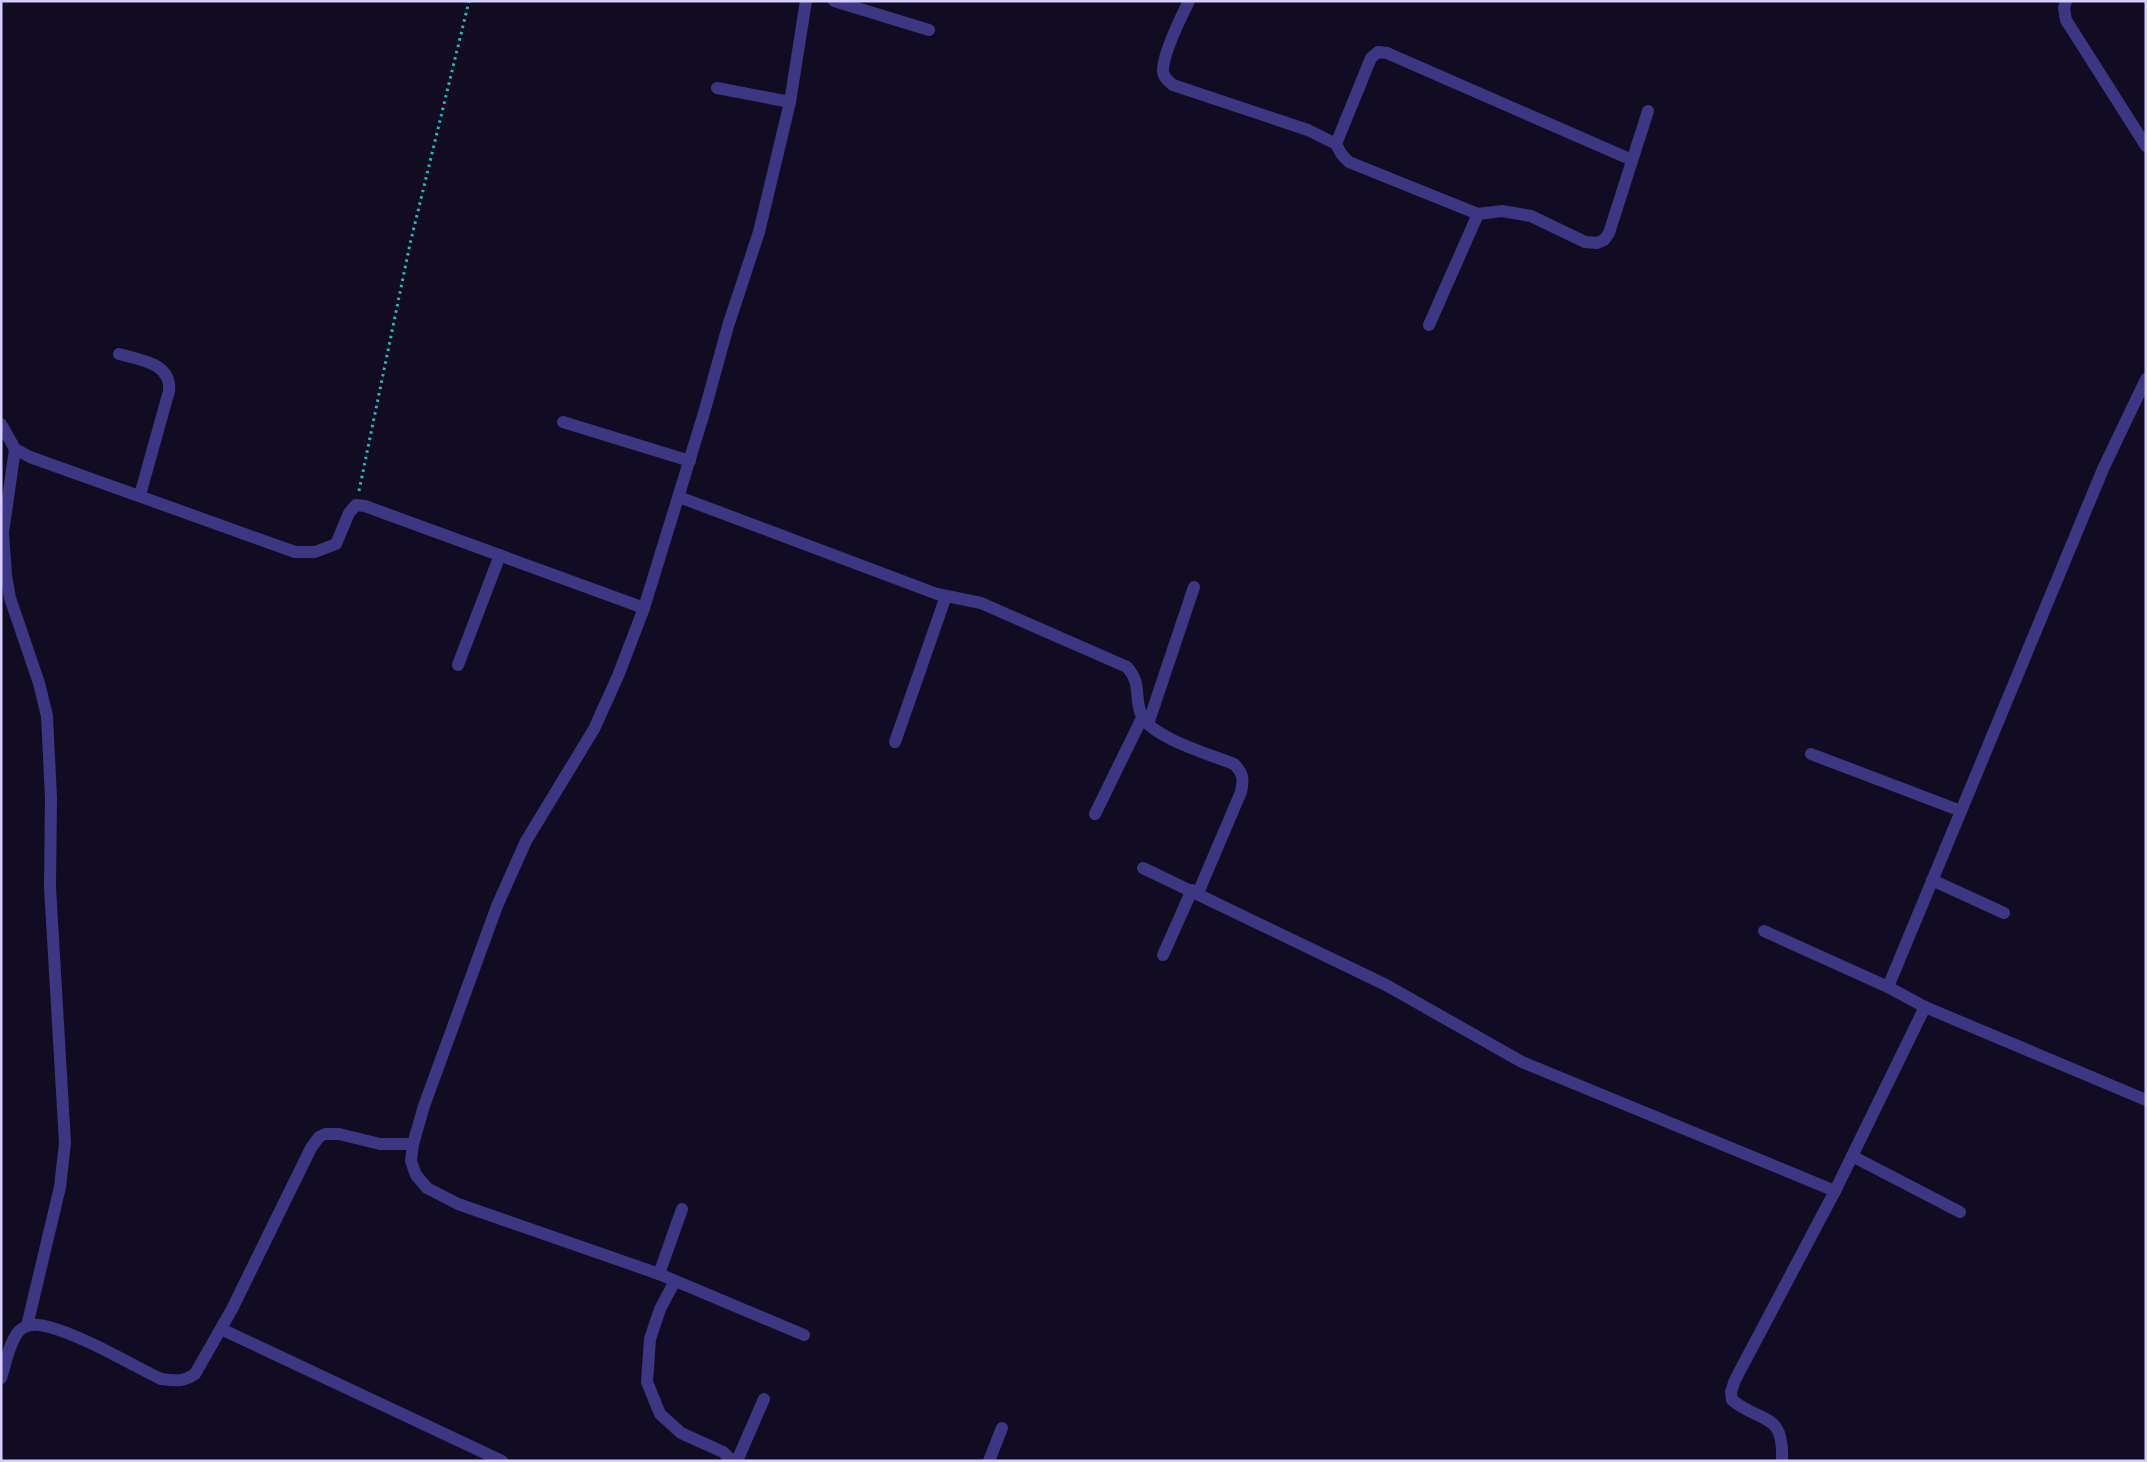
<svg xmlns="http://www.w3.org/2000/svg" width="2147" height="1462" font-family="'Fira Sans Condensed',sans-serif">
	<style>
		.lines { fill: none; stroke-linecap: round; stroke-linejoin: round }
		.path { stroke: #2ab5b6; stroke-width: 3; stroke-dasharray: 2.5 4; stroke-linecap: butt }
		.minor { stroke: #3d3682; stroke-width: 12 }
	</style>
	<rect width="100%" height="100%" fill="#110c21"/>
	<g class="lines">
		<polyline class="path" points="359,491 410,244 469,1"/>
		<g class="minor">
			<polyline points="834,1 929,30"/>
			<path d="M1189 1C1181 17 1164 51 1163 69 1162 76 1168 81 1173 85L1308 130 1336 144 1342 155 1349 162 1478 214 1502 211 1531 216 1585 242 1597 243 1604 240 1609 233 1648 111"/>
			<polyline points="2066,1 2064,8 2066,20 2146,146"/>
			<polyline points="717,88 790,102"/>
			<polyline points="1336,144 1371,58 1378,52 1387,53 1632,160"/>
			<polyline points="1429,325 1478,214"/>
			<path d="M119 354C140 360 172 363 169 391L140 495"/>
			<polyline points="563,422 690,461"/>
			<polyline points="1,424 15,449 30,457 295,552 315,552 336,544 349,513 356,505 365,506 644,608"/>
			<polyline points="15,449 3,533 6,575 10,598 39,683 47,716 51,798 50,887 65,1143 60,1187 27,1326"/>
			<path d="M679 497 937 594 981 603 1127 667C1142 684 1134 696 1141 714 1149 737 1212 755 1234 764 1243 773 1244 779 1241 792L1198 893"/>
			<polyline points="458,665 500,555"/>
			<polyline points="1148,724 1194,587"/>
			<polyline points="895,742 946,596"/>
			<polyline points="1811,754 1961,811"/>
			<polyline points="1095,814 1142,718"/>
			<polyline points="1143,868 1386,985 1522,1062 1835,1191"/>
			<polyline points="1932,880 2004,913"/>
			<polyline points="1764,931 1888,987 1925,1007 2146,1100"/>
			<polyline points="1163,955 1192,890"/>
			<polyline points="1888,987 2103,469 2146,379"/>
			<polyline points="1852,1156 1960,1212"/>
			<polyline points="659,1274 682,1209"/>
			<polyline points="675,1281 660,1309 650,1339 647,1382 660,1414 681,1433 723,1452 732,1461"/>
			<polyline points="221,1329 502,1461"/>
			<polyline points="804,1335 659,1274 458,1204 427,1188 416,1175 411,1161 413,1144 424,1106 497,906 526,841 594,729 618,676 644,608 704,413 728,326 759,232 790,102 806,1"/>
			<path d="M1 1378C6 1364 9 1342 19 1331 27 1323 39 1324 49 1327 83 1336 128 1363 161 1379 175 1381 183 1382 195 1374L232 1309 311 1148 319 1137 325 1134H339L380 1144H413"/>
			<polyline points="737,1461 764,1399"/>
			<polyline points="989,1461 1002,1428"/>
			<path d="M1782 1461C1784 1411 1762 1424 1732 1400L1731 1392 1735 1380 1835 1191 1925 1007"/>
		</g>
	</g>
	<rect width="2147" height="1462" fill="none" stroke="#d5ccff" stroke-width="5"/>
</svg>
